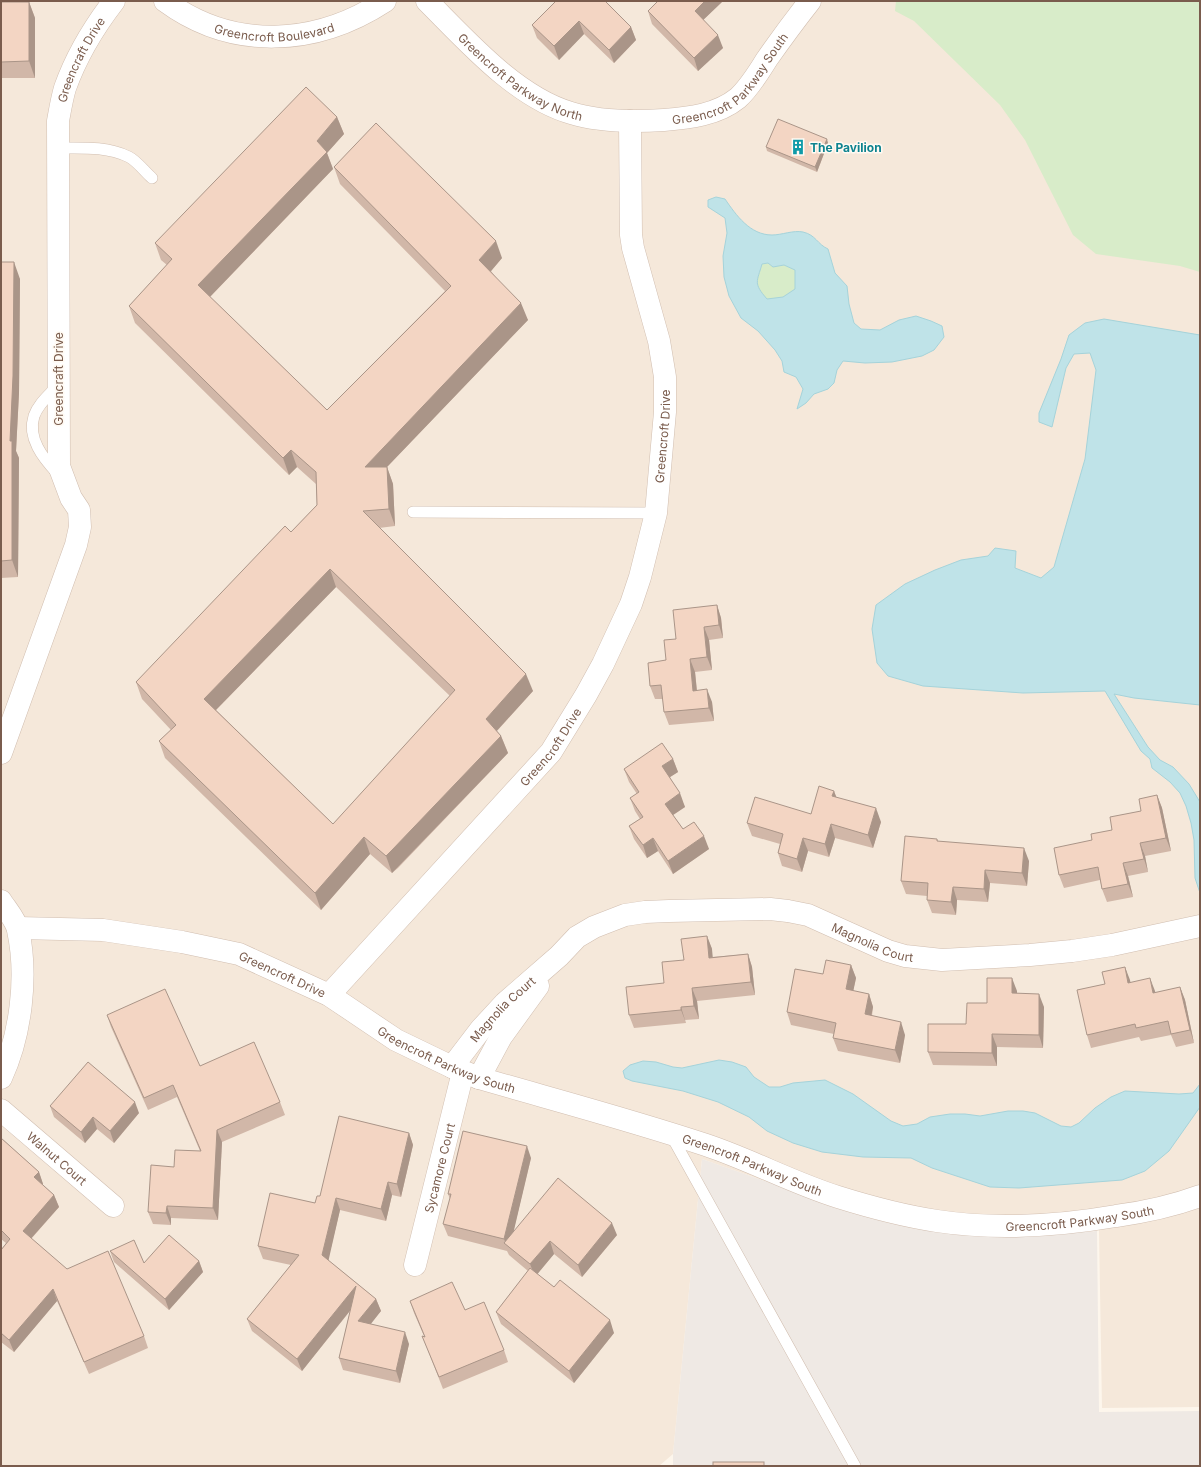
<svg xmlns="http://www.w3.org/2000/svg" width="1201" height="1467" font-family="Inter,sans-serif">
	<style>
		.residential { fill: #f5e8da }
		.industrial { fill: #efe9e4 }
		.green { fill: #d8ecc9 }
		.water { fill: #bfe3e8; stroke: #a5d3da; fill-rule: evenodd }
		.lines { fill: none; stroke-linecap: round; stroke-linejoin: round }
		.lane-casing { stroke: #d1beb0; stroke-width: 12 }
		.street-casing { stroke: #d1beb0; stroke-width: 23 }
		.lane { stroke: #fff; stroke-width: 11 }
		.street { stroke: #fff; stroke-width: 22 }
		.wall { fill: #d1b7a8; fill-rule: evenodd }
		.shaded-wall { fill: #aa9588 }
		.building { fill: #f3d5c3; stroke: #aa9588; fill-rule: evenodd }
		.labels { text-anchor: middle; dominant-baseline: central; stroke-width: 3; stroke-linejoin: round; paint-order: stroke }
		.street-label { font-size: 12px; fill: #7a5c4d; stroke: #fffaf3 }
		.culture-label { font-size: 12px; font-weight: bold; fill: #0d838f; stroke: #fffaf3; text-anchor: start }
	</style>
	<rect width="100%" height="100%" fill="#fdf6ec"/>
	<polygon class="residential" points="1,1 1200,1 1200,1407 1102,1408 1099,1230 1024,1236 941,1231 889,1223 835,1208 785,1188 702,1159 673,1454 659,1466 1,1466"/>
	<polygon class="industrial" points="702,1159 785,1188 835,1208 889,1223 941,1231 1024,1236 1097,1231 1099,1412 1200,1411 1200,1466 673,1466 673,1454"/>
	<g class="green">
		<polygon points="896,1 1200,1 1200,272 1180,266 1096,254 1073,235 1025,140 1000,105 914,21 895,11"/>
		<path d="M768 263 773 267 784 265 795 270V289L783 297 767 300C753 283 757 282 762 264Z"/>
	</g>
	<g class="water">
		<path d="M716 197 725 199C736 215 750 235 772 235 782 235 793 230 803 232 816 235 817 244 828 249L835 273 847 286 849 304 854 323 861 329 880 330 899 320 916 316 931 321 942 326 944 337 934 350 922 356 892 362 865 363 843 361 837 370 834 383 828 389 814 394 806 403 797 409 803 389 796 377 784 372 782 361 775 350 758 331 741 318 729 296 724 277 723 256 727 233 725 218 708 207V200ZM768 263 773 267 784 265 795 270V289L783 297 767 299C753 283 757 282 762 264Z"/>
		<polygon points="1104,319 1200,335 1200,705 1134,698 1114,694 1148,747 1160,760 1173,767 1189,784 1200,802 1200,893 1195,878 1194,840 1191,823 1186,806 1180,793 1170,782 1152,768 1150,759 1141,751 1105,691 1023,693 923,686 888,676 877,663 872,629 876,605 905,584 935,570 961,560 988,556 995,548 1016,551 1015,568 1041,578 1054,567 1085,459 1096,370 1090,353 1074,354 1066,368 1052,427 1039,422 1039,413 1061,359 1069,335 1085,323"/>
		<polygon points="719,1060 732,1062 746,1067 754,1077 769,1087 780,1087 793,1083 825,1080 853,1094 891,1121 903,1126 917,1124 930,1117 950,1114 965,1114 980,1116 1008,1111 1023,1111 1035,1113 1061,1126 1071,1127 1079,1123 1095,1108 1111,1097 1125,1091 1179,1094 1193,1093 1200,1084 1200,1107 1169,1151 1145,1171 1122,1180 1019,1188 990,1187 932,1168 911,1158 863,1157 822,1152 793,1143 767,1131 749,1117 718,1102 683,1091 632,1081 625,1078 623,1071 630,1065 643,1061 656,1062 673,1067 682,1068"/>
	</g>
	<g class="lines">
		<defs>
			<g id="lane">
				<path d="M57 148C81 148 107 146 129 157 137 161 145 172 152 178"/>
				<path d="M57 386C49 395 38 404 34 416 27 438 43 458 57 473"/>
				<polyline points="413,512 656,513"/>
				<polyline points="671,1135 855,1466"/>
			</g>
			<g id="street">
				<path id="s1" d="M165 1C233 51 316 46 385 1"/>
				<path id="s2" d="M427 1C467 41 516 97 571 113 600 122 633 122 664 120 689 118 717 115 738 98 750 87 758 73 767 59 781 39 795 20 810 1"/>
				<path id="s3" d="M1 753 76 545 80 527 79 510 71 498 59 466 58 121C60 110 62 98 65 88 76 57 94 27 114 1"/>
				<path d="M1 901C6 909 16 920 18 930 28 976 21 1035 1 1078"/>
				<path id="s4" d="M18 928 103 930 182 942 239 954 329 995 396 1040 452 1067 479 1078C555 1100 631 1120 706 1145 751 1160 793 1183 838 1197 870 1207 904 1216 937 1221 996 1230 1058 1226 1116 1216 1145 1212 1173 1206 1200 1196"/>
				<path id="s5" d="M329 995 551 752 586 695 603 664 631 604 640 577 656 513 665 412V377L659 341 633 248 631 235 630 121"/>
				<path id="s6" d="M452 1067 481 1029 505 1003 559 956 577 937 594 927 625 915 645 912 669 911 770 909 788 911 808 915 888 951 905 956 942 960 1030 955 1072 951 1112 945 1200 926"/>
				<polyline points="479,1078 501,1037 538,986"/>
				<path id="s7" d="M1 1110 113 1206"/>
				<path id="s8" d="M415 1265 463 1072"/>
			</g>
		</defs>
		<use href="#lane" class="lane-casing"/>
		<use href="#street" class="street-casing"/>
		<use href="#lane" class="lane"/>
		<use href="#street" class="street"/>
	</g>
	<g class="wall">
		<polygon points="556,1 631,27 636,40 614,63 584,34 559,60 537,38 532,25"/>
		<polygon points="658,1 723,1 703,20 723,48 698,71 652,24 648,11"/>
		<polygon points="1,2 29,2 35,18 35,78 1,78"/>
		<path d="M337 117 344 134 327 153 333 169 210 297 327 410 445 291 340 184 334 167 502 258 491 271 528 320 387 467 393 484 395 526 379 528 533 691 497 731 501 736 508 753 398 868 392 873 370 854 321 910 165 758 159 741 171 730 142 699 136 682 291 532 317 505 316 484 297 467 289 475 135 323 129 306 167 265 161 260 155 243ZM336 587 450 696 333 824 216 710Z"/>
		<polygon points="828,143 817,172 767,151 766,147"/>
		<polygon points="1,262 20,279 19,393 16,451 19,458 18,577 1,578"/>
		<polygon points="717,605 721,618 723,638 709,640 712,670 695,672 697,690 712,702 714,721 669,725 664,712 663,699 655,699 650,686 666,660 676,639"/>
		<polygon points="673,759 678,772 670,777 685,807 673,815 683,829 709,849 673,874 658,851 647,858 634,839 629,826 640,819 635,811 630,798 637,794 629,782 624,769"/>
		<polygon points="834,791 836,797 881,822 873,848 835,838 829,857 808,851 802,872 782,866 778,853 780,844 752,836 747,823 811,814"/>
		<polygon points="1157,795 1162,808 1171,851 1145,856 1148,872 1128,876 1133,897 1107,902 1102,889 1100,880 1064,888 1059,875 1092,840 1112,830 1141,811"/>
		<polygon points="937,839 938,841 1029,861 1027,886 990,883 988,902 957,900 956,915 932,913 927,900 927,896 906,894 901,881"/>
		<polygon points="707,936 712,949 712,957 748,954 752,967 755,995 697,1001 699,1019 685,1020 686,1023 634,1028 629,1015 664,983 684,960"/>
		<polygon points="851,965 856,978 853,991 869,994 873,1007 872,1016 905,1035 900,1063 838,1051 833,1038 834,1034 791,1025 787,1012 823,974"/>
		<polygon points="1125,967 1130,983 1155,993 1180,987 1185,1000 1194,1043 1176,1047 1171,1035 1141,1041 1139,1037 1091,1048 1087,1035 1105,984"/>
		<polygon points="1017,991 1017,993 1044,1007 1043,1048 997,1047 997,1066 933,1065 928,1052 966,1024 987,1003"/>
		<polygon points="107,1015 200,1066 280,1102 285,1115 222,1142 218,1220 171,1218 171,1225 153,1224 148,1212 174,1167 200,1151 177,1097 148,1110 111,1027"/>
		<polygon points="50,1106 139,1113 114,1143 97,1129 85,1143 54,1117"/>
		<polygon points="409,1133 413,1145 401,1197 392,1195 386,1221 340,1210 328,1260 376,1299 381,1311 370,1324 409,1344 400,1383 343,1370 339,1358 350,1311 302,1371 252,1331 247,1319 291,1265 263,1259 258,1246 315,1203 320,1196"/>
		<polygon points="1,1138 39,1172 43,1184 43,1185 54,1195 59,1207 31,1239 144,1336 148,1348 89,1374 57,1301 14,1352 1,1342 1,1250 6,1243 1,1239"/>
		<polygon points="531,1158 513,1232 617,1235 582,1277 554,1254 537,1274 614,1333 574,1383 501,1324 496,1312 528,1271 509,1255 507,1251 448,1236 443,1224 450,1199 448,1194"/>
		<polygon points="110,1251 144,1263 199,1261 203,1272 169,1310 114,1262"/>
		<polygon points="410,1301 465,1310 504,1350 508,1362 443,1389 427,1348 422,1336 424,1336 414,1313"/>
	</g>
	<g class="shaded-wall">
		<polygon points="705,1 723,1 699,24 695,11"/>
		<polygon points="29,2 35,18 35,78 29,61"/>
		<polygon points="579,21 584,34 559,60 554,46"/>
		<polygon points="631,27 636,40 614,63 609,50"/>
		<polygon points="718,35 723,48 698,71 694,58"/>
		<polygon points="337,117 344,134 327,153 333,169 204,303 198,285"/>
		<polygon points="827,139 828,143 817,172 815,167"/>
		<polygon points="496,241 502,258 486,277 479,260"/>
		<polygon points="14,262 20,279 19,393 16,451 19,458 18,577 12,560 10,441"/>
		<polygon points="521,303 528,320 387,467 393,484 395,526 389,509 365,467"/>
		<polygon points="291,450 297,467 289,475 283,458"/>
		<polygon points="330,569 336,587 210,716 204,699"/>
		<polygon points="717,605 721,618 723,638 719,625"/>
		<polygon points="704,627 709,640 712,670 707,657"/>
		<polygon points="690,659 695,672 698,704 693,691"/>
		<polygon points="526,674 533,691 492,736 486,719"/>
		<polygon points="707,689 712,702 714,721 709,708"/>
		<polygon points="501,736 508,753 392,873 386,856"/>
		<polygon points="673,759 678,772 667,779 662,766"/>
		<polygon points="834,791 839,804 832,796"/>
		<polygon points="680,793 685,807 670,817 665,804"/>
		<polygon points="1157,795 1162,808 1171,851 1166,838"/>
		<polygon points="876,808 881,822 873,848 868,835"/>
		<polygon points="831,824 835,838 829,857 825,844"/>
		<polygon points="704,836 709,849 673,874 668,861"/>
		<polygon points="364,837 370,854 321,910 315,893"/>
		<polygon points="653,838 658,851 647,858 643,845"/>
		<polygon points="803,838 808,851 802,872 797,859"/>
		<polygon points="1140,843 1145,856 1148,872 1144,859"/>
		<polygon points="1024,848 1029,861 1027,886 1022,873"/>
		<polygon points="1123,863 1128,876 1133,897 1128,884"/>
		<polygon points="985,870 990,883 988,902 984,889"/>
		<polygon points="953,887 957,900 956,915 951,902"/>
		<polygon points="707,936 712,949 714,971 709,958"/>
		<polygon points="748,954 752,967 755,995 751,982"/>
		<polygon points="851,965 856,978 851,1002 846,989"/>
		<polygon points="1125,967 1130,980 1133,996 1128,983"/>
		<polygon points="1012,978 1017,991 1017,1006 1012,993"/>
		<polygon points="1150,978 1155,991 1158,1006 1153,993"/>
		<polygon points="1180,987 1185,1000 1194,1043 1190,1030"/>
		<polygon points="692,988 697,1001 699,1019 694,1006"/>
		<polygon points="869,994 873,1007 869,1027 865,1014"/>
		<polygon points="1039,994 1044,1007 1043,1048 1039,1035"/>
		<polygon points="681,1007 685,1020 686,1023 681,1010"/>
		<polygon points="901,1022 905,1035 900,1063 895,1050"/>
		<polygon points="992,1034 997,1047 997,1066 992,1053"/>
		<polygon points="135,1102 139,1113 114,1143 110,1131"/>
		<polygon points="93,1117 97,1129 85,1143 81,1132"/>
		<polygon points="217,1130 222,1142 218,1220 213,1208"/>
		<polygon points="409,1133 413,1145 401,1197 397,1184"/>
		<polygon points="527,1146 531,1158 510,1247 506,1244 504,1239"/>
		<polygon points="39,1172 43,1184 38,1189 34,1177"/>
		<polygon points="388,1182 392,1195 386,1221 381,1209"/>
		<polygon points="54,1195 59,1207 27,1243 23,1231"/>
		<polygon points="336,1198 340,1210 327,1267 322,1255"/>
		<polygon points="167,1206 171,1218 171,1225 166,1213"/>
		<polygon points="612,1223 617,1235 582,1277 578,1265"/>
		<polygon points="550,1241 554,1254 535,1277 530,1264"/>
		<polygon points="199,1261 203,1272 169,1310 165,1299"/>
		<polygon points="356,1286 360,1298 302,1371 297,1359"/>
		<polygon points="53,1289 57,1301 14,1352 9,1340"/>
		<polygon points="376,1299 381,1311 363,1334 358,1321"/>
		<polygon points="610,1320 614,1333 574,1383 569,1371"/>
		<polygon points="405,1332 409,1344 400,1383 396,1371"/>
	</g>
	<g class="building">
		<polygon points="556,1 605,1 631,27 609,50 579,21 554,46 532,25"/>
		<polygon points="658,1 705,1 695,11 718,35 694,58 648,11"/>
		<polygon points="1,2 29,2 29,61 1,62"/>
		<path d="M306 87 337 117 317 141 327 152 198 285 327 410 451 286 334 167 376 123 496 241 479 260 521 303 365 467H387L389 509 363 511 526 674 486 719 501 736 392 850 386 856 364 837 315 893 159 741 176 725 136 682 285 526 291 532 317 505 316 472 291 450 283 458 129 306 172 259 155 243ZM330 569 455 690 333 824 204 699Z"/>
		<polygon points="778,119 827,139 815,167 766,147"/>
		<polygon points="1,262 14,262 13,376 10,441 12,441 12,560 1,561"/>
		<polygon points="717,605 719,625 704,627 707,657 690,659 693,691 707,689 709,708 664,712 661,685 650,686 648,663 666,660 664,640 676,639 673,610"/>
		<polygon points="662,743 673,759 662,766 680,793 665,804 683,829 694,822 704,836 668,861 653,838 643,845 629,826 643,817 630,798 639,792 624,769"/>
		<polygon points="819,786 834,791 832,796 876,808 868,835 831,824 825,844 803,838 797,859 778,853 783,834 747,823 755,797 811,814"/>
		<polygon points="1157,795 1166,838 1140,843 1144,859 1123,863 1128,884 1102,889 1098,867 1059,875 1054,848 1092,840 1091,834 1112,830 1110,817 1141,811 1139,799"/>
		<polygon points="905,836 937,839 937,841 1024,848 1022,873 985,870 984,889 953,887 951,902 927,900 928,883 901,881"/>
		<polygon points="707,936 709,958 748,954 751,982 692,988 694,1006 681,1007 681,1010 629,1015 626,987 664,983 662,962 684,960 681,939"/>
		<polygon points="826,960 851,965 846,989 869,994 865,1014 901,1022 895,1050 833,1038 836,1023 787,1012 795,969 823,974"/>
		<polygon points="1125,967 1128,983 1150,978 1153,993 1180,987 1190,1030 1171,1034 1168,1021 1136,1028 1135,1024 1087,1035 1077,990 1105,984 1102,972"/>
		<polygon points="987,978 1012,978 1012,993 1039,994 1039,1035 992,1034 992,1053 928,1052 928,1024 966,1024 967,1003 987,1003"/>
		<polygon points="165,989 200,1066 254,1042 280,1102 217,1130 213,1208 167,1206 166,1213 148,1212 151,1165 174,1167 175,1150 201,1151 173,1085 144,1098 107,1015"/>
		<polygon points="88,1062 135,1102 110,1131 93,1117 81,1132 50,1106"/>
		<polygon points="339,1116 409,1133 397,1184 388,1182 381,1209 336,1198 322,1255 376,1299 358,1321 405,1332 396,1371 339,1358 356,1286 297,1359 247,1319 299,1255 258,1246 270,1193 315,1203 317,1196 320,1196"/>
		<polygon points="463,1131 527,1146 504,1239 443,1224 451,1194 448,1194"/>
		<polygon points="1,1138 39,1172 34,1177 54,1195 23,1231 67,1269 108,1251 144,1336 84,1362 53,1289 9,1340 1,1333 1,1250 10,1239 1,1230"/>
		<polygon points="558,1178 612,1223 578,1265 550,1241 530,1264 504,1243"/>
		<polygon points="169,1235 199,1261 165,1299 110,1251 134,1240 144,1263"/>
		<polygon points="530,1268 554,1287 560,1280 610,1320 569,1371 496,1312"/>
		<polygon points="452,1282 465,1310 484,1302 504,1350 439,1377 422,1336 425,1337 410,1301"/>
		<rect x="713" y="1462" width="51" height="4"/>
	</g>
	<defs>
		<symbol id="building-bare" viewBox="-9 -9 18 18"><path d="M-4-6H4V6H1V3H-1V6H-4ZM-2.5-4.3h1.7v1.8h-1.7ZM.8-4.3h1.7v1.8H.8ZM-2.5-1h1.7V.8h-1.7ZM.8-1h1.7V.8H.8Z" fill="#0f9aa8" stroke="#fffaf3" stroke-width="2.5" paint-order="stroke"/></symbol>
	</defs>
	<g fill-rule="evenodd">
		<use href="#building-bare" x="787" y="136" width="22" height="22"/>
	</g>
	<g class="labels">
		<g class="street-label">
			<text stroke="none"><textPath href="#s1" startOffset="117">Greencroft Boulevard</textPath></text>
			<text stroke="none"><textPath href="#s3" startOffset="716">Greencraft Drive</textPath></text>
			<text stroke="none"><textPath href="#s2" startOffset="122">Greencroft Parkway North</textPath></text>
			<text stroke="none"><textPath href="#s2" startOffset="361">Greencroft Parkway South</textPath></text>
			<text transform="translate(58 379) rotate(-90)">Greencraft Drive</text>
			<text stroke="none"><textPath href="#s5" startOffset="669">Greencroft Drive</textPath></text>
			<text stroke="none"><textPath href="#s5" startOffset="333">Greencroft Drive</textPath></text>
			<text stroke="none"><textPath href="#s6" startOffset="488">Magnolia Court</textPath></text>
			<text stroke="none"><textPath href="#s4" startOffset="271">Greencroft Drive</textPath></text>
			<text stroke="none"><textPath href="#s6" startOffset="77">Magnolia Court</textPath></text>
			<text stroke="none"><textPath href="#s4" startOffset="457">Greencroft Parkway South</textPath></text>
			<text stroke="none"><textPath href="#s7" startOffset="74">Walnut Court</textPath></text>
			<text stroke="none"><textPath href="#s4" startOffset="781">Greencroft Parkway South</textPath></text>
			<text stroke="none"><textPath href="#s8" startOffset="100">Sycamore Court</textPath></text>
			<text stroke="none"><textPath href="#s4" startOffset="1118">Greencroft Parkway South</textPath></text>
		</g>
		<g class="culture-label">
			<text x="810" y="147">The Pavilion</text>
		</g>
	</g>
	<rect width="1201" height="1467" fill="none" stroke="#7a5c4d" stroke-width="4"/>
</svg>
